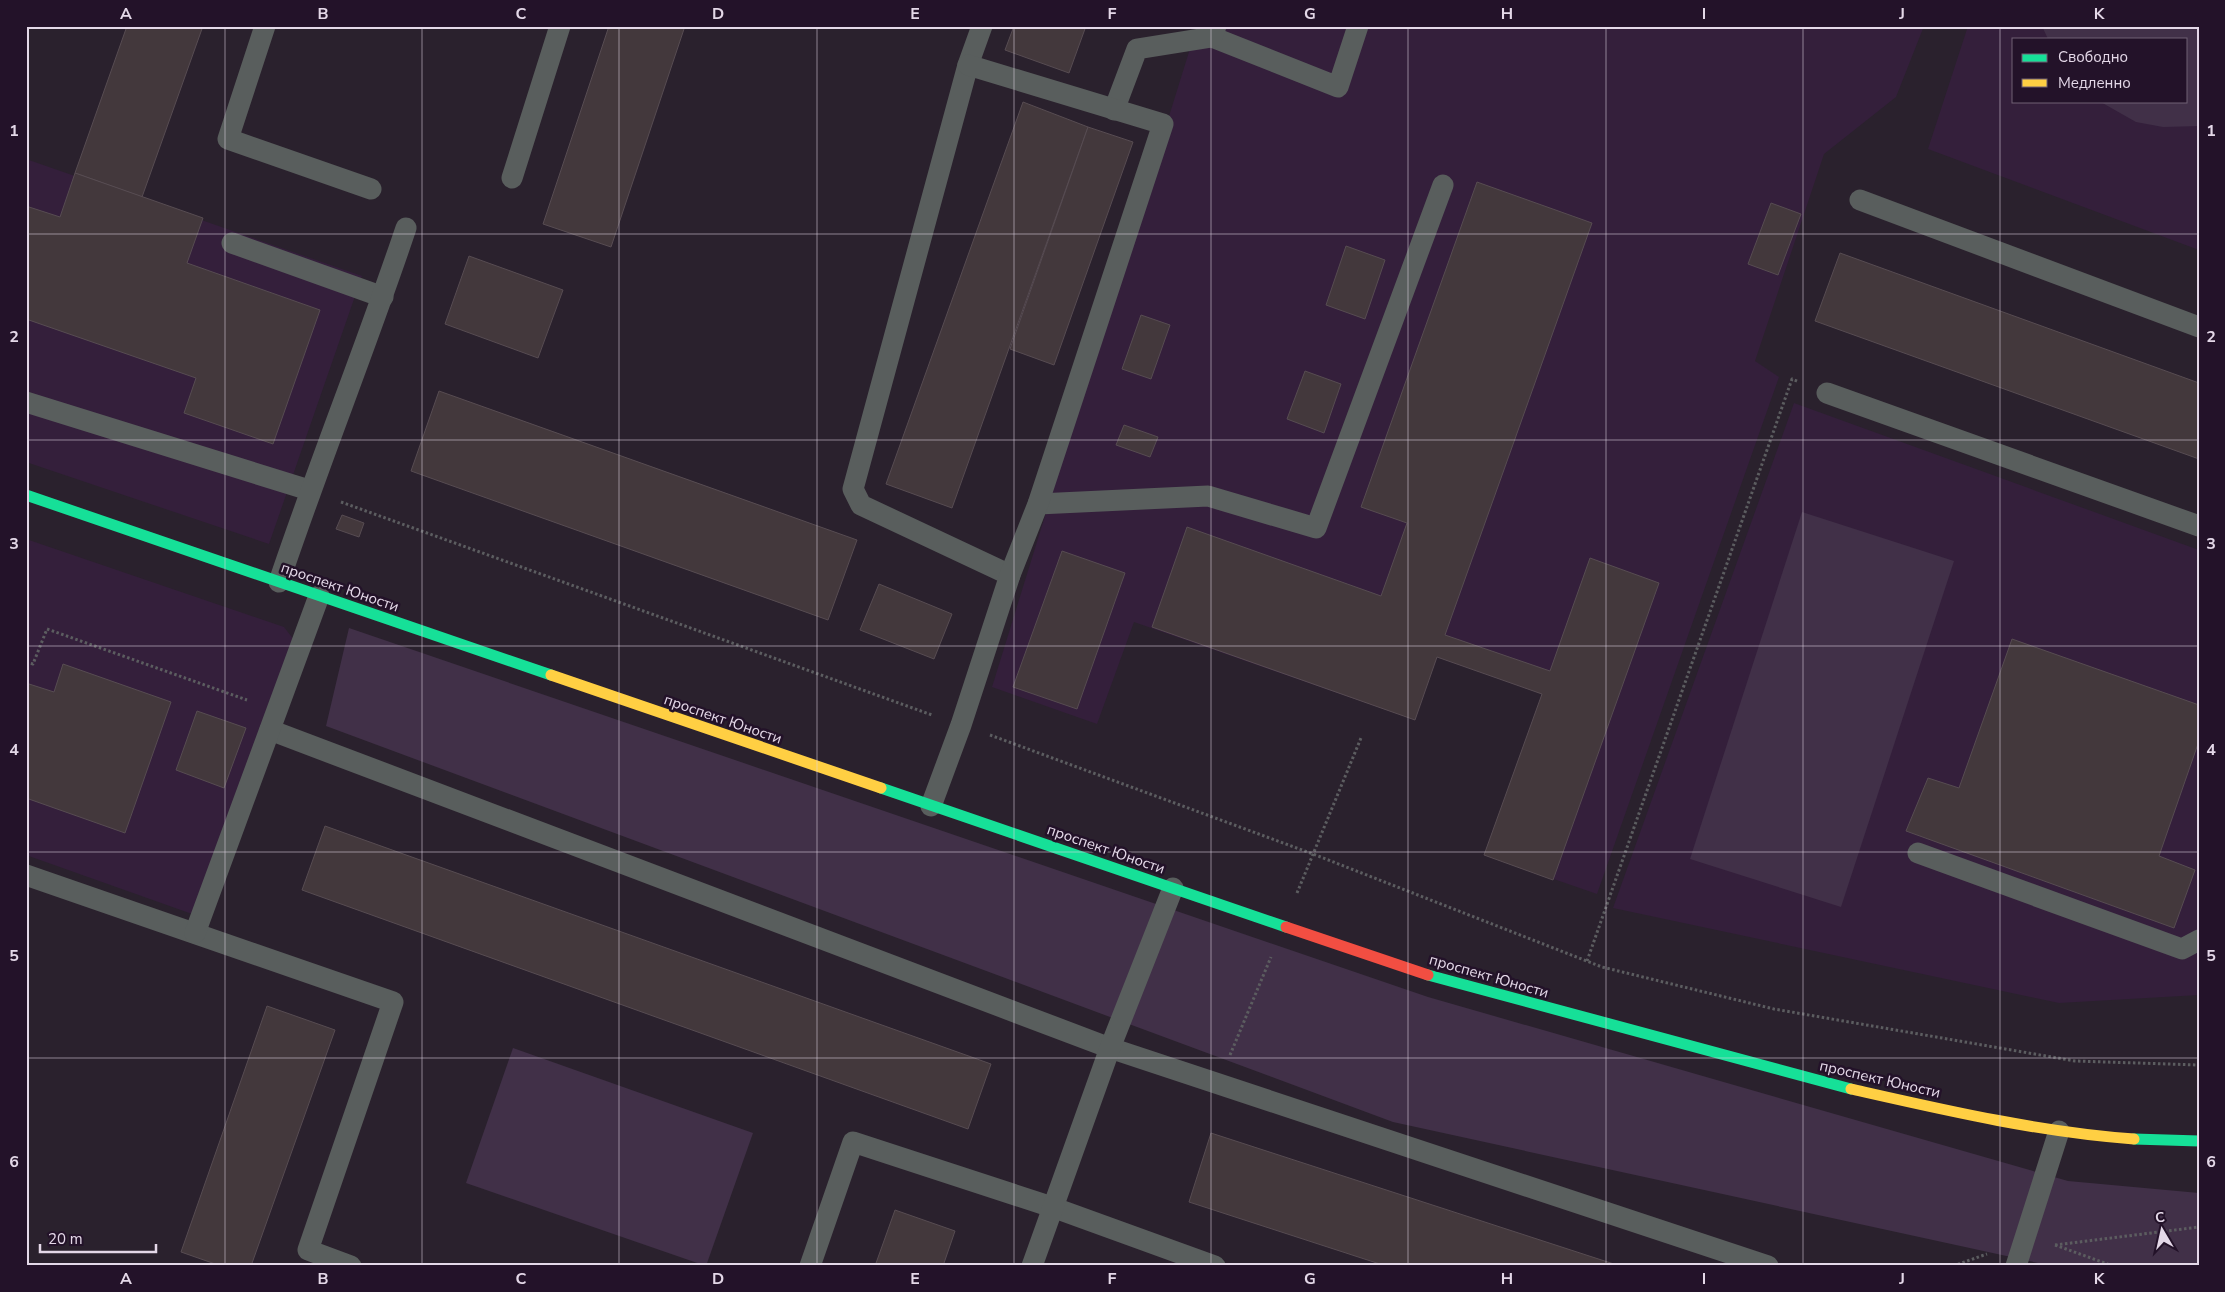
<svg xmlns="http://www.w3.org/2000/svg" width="2225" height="1292" font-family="'Nunito Sans',sans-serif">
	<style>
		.built { fill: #341f3b; fill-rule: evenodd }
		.green { fill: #413048 }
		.building { fill: #43383c; stroke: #574c52 }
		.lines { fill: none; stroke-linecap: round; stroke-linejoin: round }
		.path { stroke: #5c5d60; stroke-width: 3; stroke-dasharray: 2.5 2.5; stroke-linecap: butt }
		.lane { stroke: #595e5d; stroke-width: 21 }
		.fast { stroke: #16e098; stroke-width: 11 }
		.slow { stroke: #ffcf43; stroke-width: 11 }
		.jam { stroke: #f24e42; stroke-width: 11 }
		.grid { fill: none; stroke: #e4d8e8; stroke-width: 1; stroke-opacity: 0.55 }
		.labels { text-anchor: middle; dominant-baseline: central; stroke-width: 5; stroke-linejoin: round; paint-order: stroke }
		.street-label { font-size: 15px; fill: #e4d8e8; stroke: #231229 }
		.neatline { fill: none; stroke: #e4d8e8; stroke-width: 2 }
		.grid-label { font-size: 16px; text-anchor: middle; font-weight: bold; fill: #e4d8e8 }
	</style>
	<rect width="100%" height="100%" fill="#2a212d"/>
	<g class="built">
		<polygon points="1197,26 1924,26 1896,97 1824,154 1755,361 1779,377 1597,894 1484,855 1542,694 1437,657 1415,720 1134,622 1097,724 992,687"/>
		<path d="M1968 26H2199V250L1928 149ZM2014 39H2186V101H2014Z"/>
		<polygon points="26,159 362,276 269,544 26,462"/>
		<polygon points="1794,403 2199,550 2199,995 2059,1003 1613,908"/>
		<polygon points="26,539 284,627 294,640 195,915 26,855"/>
	</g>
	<g class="green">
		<polygon points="2042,26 2199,26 2199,126 2163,127 2136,122 2099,101 2186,101 2186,39 2048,39"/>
		<polygon points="1802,512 1954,561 1841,907 1690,859"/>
		<polygon points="349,628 1428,997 2068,1181 2199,1193 2199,1266 2052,1266 1393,1122 326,726"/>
		<polygon points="513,1048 753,1133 706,1266 466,1183"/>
	</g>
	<g class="building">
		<polygon points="127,26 203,26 142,197 75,173"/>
		<polygon points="609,26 685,26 611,247 543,224"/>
		<polygon points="1014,26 1086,26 1069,73 1005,50"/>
		<polygon points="1023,102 1088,127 952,508 886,484"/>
		<polygon points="1088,127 1133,142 1054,365 1010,349"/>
		<polygon points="75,173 203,218 187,263 320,310 273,444 184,413 196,378 26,319 26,206 60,217"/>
		<polygon points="1477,182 1592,223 1445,635 1550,671 1590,558 1659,583 1553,880 1484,855 1542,694 1437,657 1415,720 1152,627 1187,527 1381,596 1407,523 1361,507"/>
		<polygon points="1771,203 1801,214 1778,275 1748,264"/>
		<polygon points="1346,246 1385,260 1365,319 1326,305"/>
		<polygon points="1840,253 2199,383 2199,459 1815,321"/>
		<polygon points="469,256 563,290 538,358 445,324"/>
		<polygon points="1141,315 1170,325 1151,379 1122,369"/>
		<polygon points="1305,371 1341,384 1324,433 1287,419"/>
		<polygon points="439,391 857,540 828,620 411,471"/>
		<polygon points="1124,425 1158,437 1150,457 1116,445"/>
		<polygon points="342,515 364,523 359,537 336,529"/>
		<polygon points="1062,551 1125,573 1077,709 1013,687"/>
		<polygon points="879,584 952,614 934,659 860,630"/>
		<polygon points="2012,639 2199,705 2199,741 2159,856 2195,870 2174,928 1906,831 1928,778 1959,788"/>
		<polygon points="63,664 171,702 125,833 26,798 26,683 54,692"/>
		<polygon points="197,711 246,728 224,788 176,770"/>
		<polygon points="325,826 991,1064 968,1129 302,890"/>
		<polygon points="267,1006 335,1030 251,1266 221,1266 181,1252"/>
		<polygon points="1211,1133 1620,1266 1386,1266 1189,1202"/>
		<polygon points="895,1210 955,1231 943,1266 875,1266"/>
	</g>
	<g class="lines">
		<g class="path">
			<polyline points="341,502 932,715"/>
			<polyline points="26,662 33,664 47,629 247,700"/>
			<polyline points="990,735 1313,854 1602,967 1774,1009 2075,1061 2199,1065"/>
			<polyline points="1297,893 1361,738"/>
			<polyline points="1587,961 1792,379 1799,382"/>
			<polyline points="1230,1055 1271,957"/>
			<polyline points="2055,1245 2199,1227"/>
			<polyline points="2055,1245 2113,1266"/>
			<polyline points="1953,1266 1987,1254"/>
		</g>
		<g class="lane">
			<polyline points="265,26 228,139 371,189"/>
			<polyline points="982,26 968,65 853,489 861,505 1010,575"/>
			<polyline points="1212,37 1338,87 1358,26"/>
			<polyline points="1114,110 1137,49 1212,37 1216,26"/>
			<polyline points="512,178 560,26"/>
			<polyline points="1860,200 2199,327"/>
			<polyline points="232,243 383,297"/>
			<polyline points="1827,393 2199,526"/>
			<polyline points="26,402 309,490"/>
			<polyline points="1038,504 1208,496 1316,528 1443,185"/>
			<path d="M279 582C319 463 366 347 406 228"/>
			<polyline points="270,730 1110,1048 1768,1266"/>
			<polyline points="931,806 961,725 1010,575 1038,504 1163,124 968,65"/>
			<polyline points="1918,853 2182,949 2199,940"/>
			<polyline points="26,875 393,1002 308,1250 351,1266"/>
			<polyline points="195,933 319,596"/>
			<polyline points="810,1266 853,1142 1052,1207 1215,1266"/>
			<polyline points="1032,1266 1110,1048 1173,888"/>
			<polyline points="2016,1266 2059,1131"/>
		</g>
		<g class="fast">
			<polyline points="26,495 551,675"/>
			<polyline points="881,788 1286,927"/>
			<polyline points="1428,975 1851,1089"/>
			<polyline points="2134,1139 2199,1141"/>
		</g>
		<g class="slow">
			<polyline points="551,675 881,788"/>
			<path d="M1851 1089C1944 1110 2038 1132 2134 1139"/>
		</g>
		<polyline class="jam" points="1286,927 1428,975"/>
	</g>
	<path class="grid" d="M225 26V1266M422 26V1266M619 26V1266M817 26V1266M1014 26V1266M1211 26V1266M1408 26V1266M1606 26V1266M1803 26V1266M2000 26V1266M26 234H2199M26 440H2199M26 646H2199M26 852H2199M26 1058H2199"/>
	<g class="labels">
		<g class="street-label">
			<text transform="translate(340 587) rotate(19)">проспект Юности</text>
			<text transform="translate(723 719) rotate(19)">проспект Юности</text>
			<text transform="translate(1106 849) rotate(19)">проспект Юности</text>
			<text transform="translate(1489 976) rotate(16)">проспект Юности</text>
			<text transform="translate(1880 1079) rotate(13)">проспект Юности</text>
		</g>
	</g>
	<rect width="2225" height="1292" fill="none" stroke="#231229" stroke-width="55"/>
	<rect x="2012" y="38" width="175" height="65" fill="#231229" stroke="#706175"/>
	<rect x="2022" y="54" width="25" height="8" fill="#16e098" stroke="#706175"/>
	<text x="2058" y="62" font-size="15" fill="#e4d8e8">Свободно</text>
	<rect x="2022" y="79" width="25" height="8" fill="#ffcf43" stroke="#706175"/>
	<text x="2058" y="88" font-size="15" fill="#e4d8e8">Медленно</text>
	<g transform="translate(2162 1230) rotate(351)" stroke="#231229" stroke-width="4" paint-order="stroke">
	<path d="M0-4L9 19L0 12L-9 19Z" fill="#e4d8e8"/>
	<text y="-8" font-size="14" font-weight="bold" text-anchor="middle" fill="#e4d8e8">С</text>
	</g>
	<path d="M40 1244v8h116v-8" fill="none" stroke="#e4d8e8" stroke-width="2.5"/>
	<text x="48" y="1244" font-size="15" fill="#e4d8e8" stroke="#231229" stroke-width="4" paint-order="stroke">20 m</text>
	<rect x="28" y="28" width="2170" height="1236" class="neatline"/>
	<g class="grid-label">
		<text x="126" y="19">A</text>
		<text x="323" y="19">B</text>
		<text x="521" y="19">C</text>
		<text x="718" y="19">D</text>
		<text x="915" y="19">E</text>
		<text x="1112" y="19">F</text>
		<text x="1310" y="19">G</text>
		<text x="1507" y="19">H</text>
		<text x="1704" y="19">I</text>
		<text x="1902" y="19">J</text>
		<text x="2099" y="19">K</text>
		<text x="14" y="136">1</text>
		<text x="2211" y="136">1</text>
		<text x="14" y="342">2</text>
		<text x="2211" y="342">2</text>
		<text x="14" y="549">3</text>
		<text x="2211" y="549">3</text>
		<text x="14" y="755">4</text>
		<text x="2211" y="755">4</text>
		<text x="14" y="961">5</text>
		<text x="2211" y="961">5</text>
		<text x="14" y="1167">6</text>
		<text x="2211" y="1167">6</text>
		<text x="126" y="1284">A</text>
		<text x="323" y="1284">B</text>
		<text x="521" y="1284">C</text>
		<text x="718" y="1284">D</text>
		<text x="915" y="1284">E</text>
		<text x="1112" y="1284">F</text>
		<text x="1310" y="1284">G</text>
		<text x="1507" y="1284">H</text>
		<text x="1704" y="1284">I</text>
		<text x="1902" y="1284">J</text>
		<text x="2099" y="1284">K</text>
	</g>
</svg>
